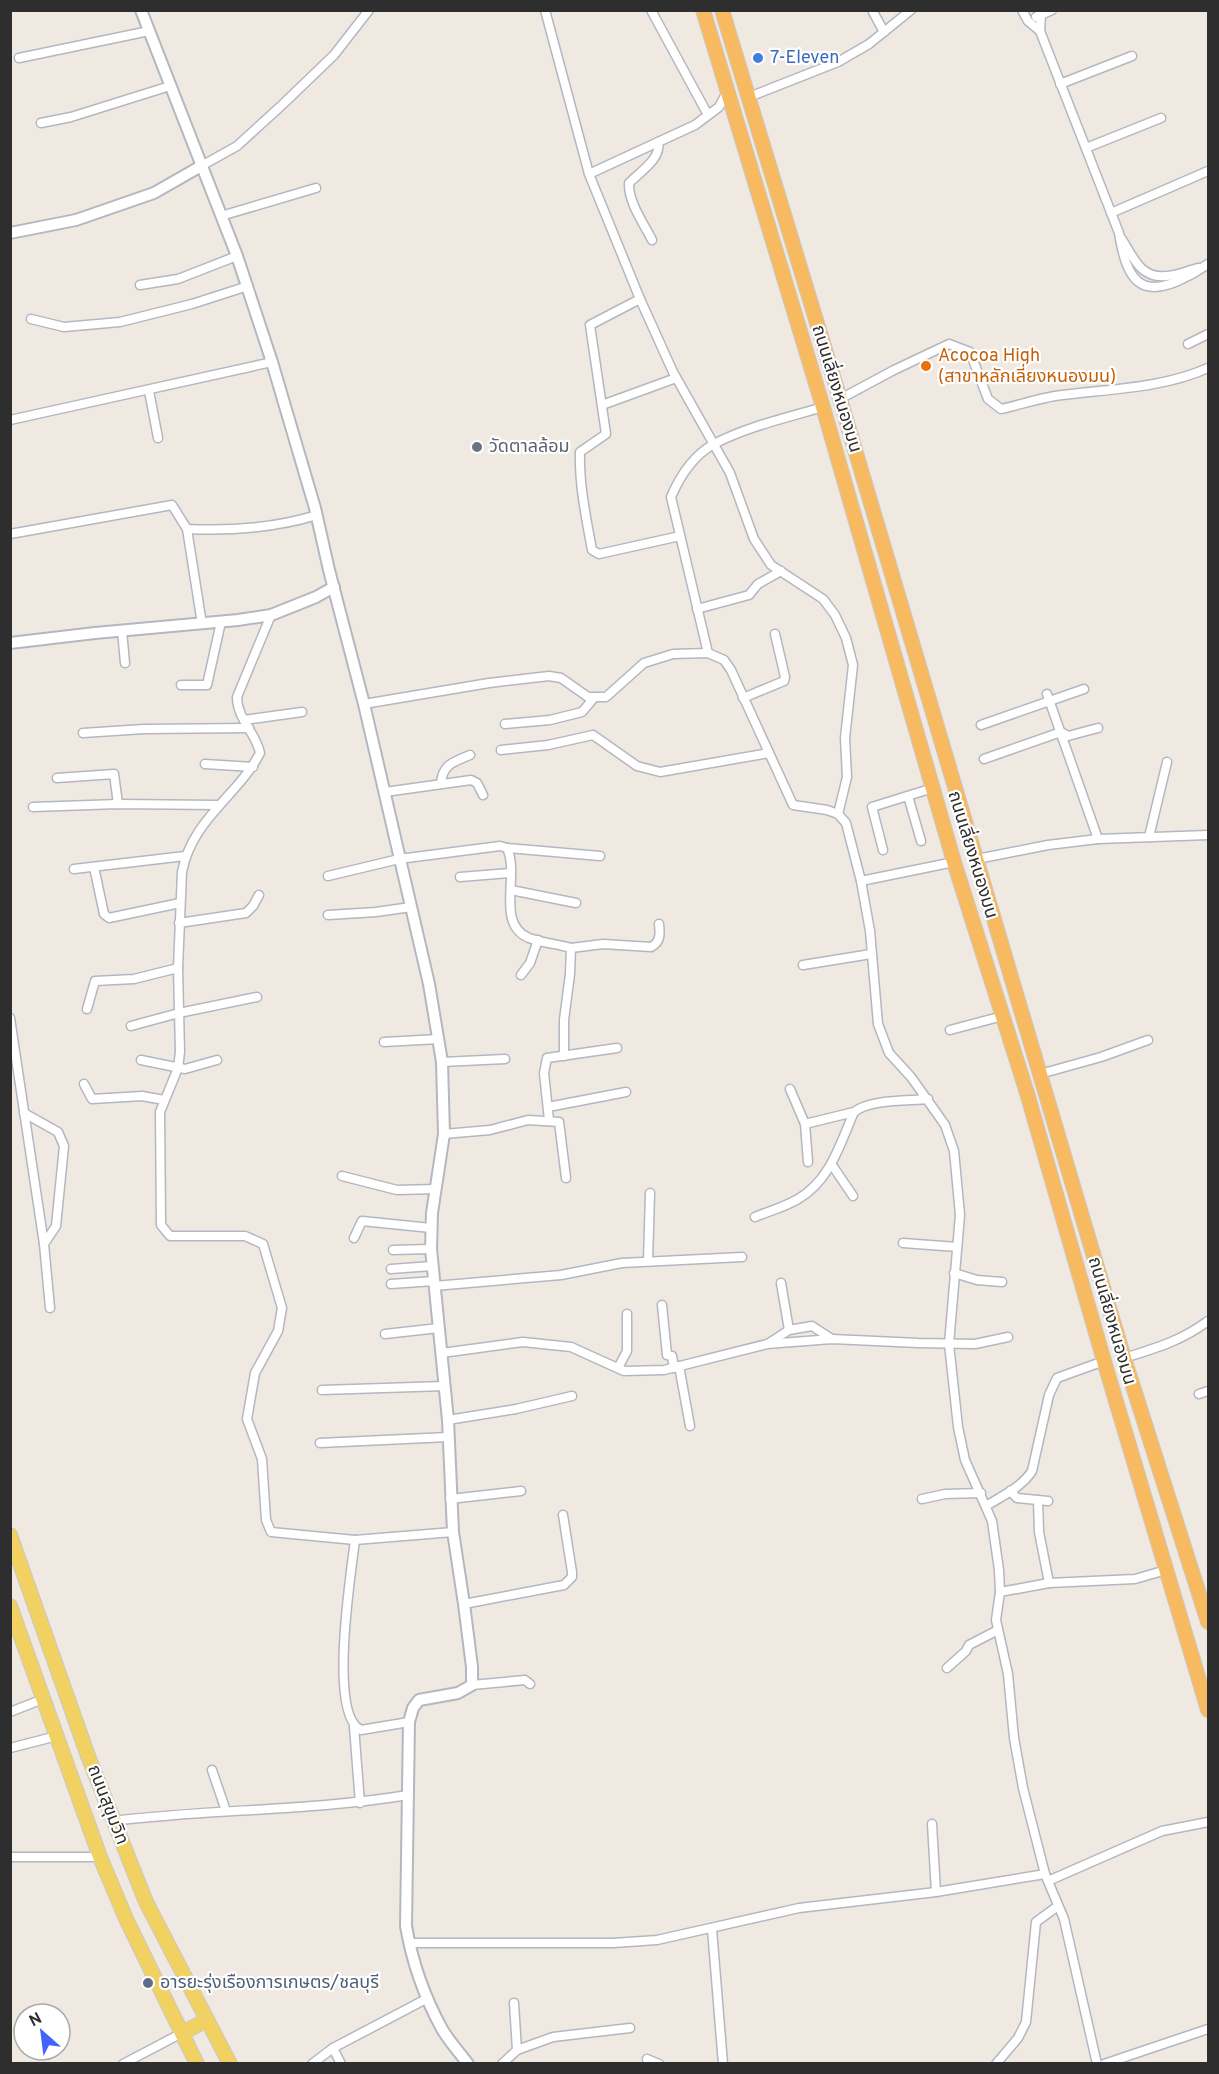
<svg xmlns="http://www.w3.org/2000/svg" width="1219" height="2074" font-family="Overpass,'Noto Sans Thai',sans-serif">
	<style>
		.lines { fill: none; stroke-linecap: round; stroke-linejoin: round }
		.minor-casing { stroke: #b4b7c1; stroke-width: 11 }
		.tertiary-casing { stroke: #b4b7c1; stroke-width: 14 }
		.primary-casing { stroke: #c9c9c9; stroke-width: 16 }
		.trunk-casing { stroke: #c9c9c9; stroke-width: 16 }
		.minor { stroke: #fff; stroke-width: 8 }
		.tertiary { stroke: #fff; stroke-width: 10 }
		.primary { stroke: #f2d163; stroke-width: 14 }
		.trunk { stroke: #f8ba60; stroke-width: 14 }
		.shop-dot { fill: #3f7fe0; stroke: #fff; stroke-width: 2 }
		.food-dot { fill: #e8710a; stroke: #fff; stroke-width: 2 }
		.worship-dot { fill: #6b7280; stroke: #fff; stroke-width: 2 }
		.service-dot { fill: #5c6f8a; stroke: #fff; stroke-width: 2 }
		.labels { text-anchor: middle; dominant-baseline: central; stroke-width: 4.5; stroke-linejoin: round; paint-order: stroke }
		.shop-label { font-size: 18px; fill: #366cbe; stroke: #fff; text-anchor: start }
		.food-label { font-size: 18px; fill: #c56008; stroke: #fff; text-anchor: start }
		.street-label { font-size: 18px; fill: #2e2e2e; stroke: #fff }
		.worship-label { font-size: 18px; fill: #5b616d; stroke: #fff; text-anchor: start }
		.service-label { font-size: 18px; fill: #4e5e75; stroke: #fff; text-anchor: start }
	</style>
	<rect width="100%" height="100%" fill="#efe9e1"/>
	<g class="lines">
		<defs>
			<g id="minor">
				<polyline points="545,10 589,174 640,299 673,372 730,473 754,539 771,565 823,599 835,615 846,638 853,665 845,738 847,777 838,814"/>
				<polyline points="651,10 708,115"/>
				<polyline points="872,10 884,32"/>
				<polyline points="1022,10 1028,21 1040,31"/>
				<path d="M1039 10 1041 15 1040 31 1119 233C1126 280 1141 302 1188 276 1195 273 1201 268 1208 264"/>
				<polyline points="1036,17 1052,10"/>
				<polyline points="19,58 149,31"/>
				<polyline points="1060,84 1132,56"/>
				<polyline points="749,97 838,62 869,44 911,10"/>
				<polyline points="41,123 71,117 170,86"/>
				<polyline points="1086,148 1161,118"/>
				<polyline points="203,165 237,146 282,105 334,55 369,10"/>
				<polyline points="589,174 695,125 719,107 727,92"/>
				<polyline points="1111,213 1208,171"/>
				<polyline points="221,216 316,188"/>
				<path d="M1121 238C1133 256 1140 279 1166 276 1177 276 1188 270 1199 268"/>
				<path d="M652 240C644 224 628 202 629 183 640 172 662 158 658 142"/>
				<polyline points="140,285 178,279 237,256"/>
				<path d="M640 299 590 325 606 434 580 452C579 485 586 517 592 550L599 554 680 536"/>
				<polyline points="31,319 64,327 120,322 192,304 248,286"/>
				<polyline points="1188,344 1208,334"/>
				<polyline points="149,391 158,438"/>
				<path d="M840 399 894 370 949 344 970 352 988 399 1001 409C1019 405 1037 399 1055 396 1106 389 1161 389 1208 368"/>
				<polyline points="602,405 676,378"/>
				<polyline points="10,420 272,362"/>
				<polyline points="187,529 202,624"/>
				<path d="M10 534 172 505 187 529C231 531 275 528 317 515"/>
				<polyline points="697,609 749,595 758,584 781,571"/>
				<path d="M271 615 237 697C237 719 256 733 260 753 237 797 192 819 182 872L178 968 180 1052 178 1068 160 1112 161 1225 170 1236H245L263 1244 282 1308 278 1331 255 1373 247 1419 262 1459 266 1520 271 1532 355 1540 453 1532"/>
				<polyline points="122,631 125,663"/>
				<path d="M708 653 671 497C680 476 694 455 714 444 746 427 789 417 823 407"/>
				<polyline points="181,685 207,685 221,622"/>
				<polyline points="1047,694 1098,839"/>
				<polyline points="743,698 784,681 785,677 775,634"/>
				<polyline points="364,704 489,683 549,676 561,678 588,697 606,697 644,663 673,654 708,653 724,660 731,670 793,805 827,810 838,814 846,823 861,881 870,931 878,1024 889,1053 911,1077 945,1125 954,1151 960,1215 949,1344 958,1427 965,1460 992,1521 999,1570 1000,1592 996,1620 1008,1674 1014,1738 1023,1788 1045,1874 1064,1919 1097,2064"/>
				<polyline points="244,720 302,712"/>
				<polyline points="505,724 550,720 582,712 593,699"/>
				<polyline points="981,725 1084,689"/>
				<polyline points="83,733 144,729 249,728"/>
				<polyline points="501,750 548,745 593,735 637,766 660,772 769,753"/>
				<polyline points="984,759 1061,732 1068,736 1098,728"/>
				<polyline points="205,764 253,767"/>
				<polyline points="57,778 114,774 118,804"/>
				<path d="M441 784C442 764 454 762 470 755"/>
				<polyline points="385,792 471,780 477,783 483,795"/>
				<polyline points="908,796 921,841"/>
				<polyline points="33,807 118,804 218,805"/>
				<polyline points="1149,837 1167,762"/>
				<polyline points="507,848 600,856"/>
				<polyline points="883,850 872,807 933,788"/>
				<polyline points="977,859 1048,845 1098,839 1208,835"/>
				<polyline points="94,867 104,914 109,918 180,903"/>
				<polyline points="74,869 185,856"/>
				<path d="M328 876 399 859 500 846 507 848C520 875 495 924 529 938 542 943 558 944 571 948L570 974 564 1020V1056"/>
				<polyline points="460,877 510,873"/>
				<polyline points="861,881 954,862"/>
				<polyline points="511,890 576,903"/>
				<polyline points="328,915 376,912 411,907"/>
				<polyline points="179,923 246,913 253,906 259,895"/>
				<path d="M571 948 603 944 651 947C661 942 660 933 659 924"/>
				<polyline points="803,965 871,954"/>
				<polyline points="521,975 530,963 538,940"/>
				<polyline points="87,1009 95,981 134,979 178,968"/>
				<polyline points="10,1018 44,1244 50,1308"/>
				<polyline points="131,1026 179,1013 257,997"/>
				<polyline points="950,1030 1003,1016"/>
				<polyline points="384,1042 439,1039"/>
				<polyline points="141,1060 185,1069 217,1060"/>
				<polyline points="442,1062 505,1059"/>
				<polyline points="1040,1074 1101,1057 1148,1040"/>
				<polyline points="84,1084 92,1099 142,1096 164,1100"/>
				<polyline points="790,1089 805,1124 808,1162"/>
				<polyline points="548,1107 626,1092"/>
				<polyline points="24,1113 58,1132 64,1146 56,1226 44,1244"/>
				<polyline points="549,1120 544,1073 547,1058 617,1048"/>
				<polyline points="805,1124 854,1112"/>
				<polyline points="444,1134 490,1130 528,1120 559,1122 566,1178"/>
				<polyline points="832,1165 853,1196"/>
				<polyline points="342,1176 397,1190 436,1189"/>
				<path d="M755 1217C769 1211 785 1207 798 1199 830 1181 840 1144 854 1112 870 1099 908 1101 928 1099"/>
				<polyline points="354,1238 362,1221 431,1228"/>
				<polyline points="903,1243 957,1247"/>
				<polyline points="393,1250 431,1249"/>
				<polyline points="648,1261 650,1193"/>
				<polyline points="391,1269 432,1266"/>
				<polyline points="954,1273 977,1280 1002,1282"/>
				<polyline points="781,1283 789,1330"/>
				<polyline points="391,1284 434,1281"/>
				<polyline points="434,1286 561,1275 622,1263 742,1257"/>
				<polyline points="662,1305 667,1355 672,1356 674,1368"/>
				<polyline points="385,1334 439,1328"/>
				<polyline points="769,1343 789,1330 812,1326 832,1339"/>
				<polyline points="442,1353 523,1342 571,1347 624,1371 664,1370 767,1344 832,1339 918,1343 975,1344 1008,1337"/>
				<path d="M1124 1358C1156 1348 1181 1341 1208 1321"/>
				<polyline points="679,1366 690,1426"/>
				<polyline points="618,1368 627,1351 627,1314"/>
				<polyline points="322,1390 445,1386"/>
				<polyline points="1199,1394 1208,1391"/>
				<polyline points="448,1420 516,1409 572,1396"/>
				<polyline points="320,1443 448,1437"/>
				<polyline points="1010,1491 1017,1498 1048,1501"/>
				<polyline points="450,1499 521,1491"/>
				<polyline points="922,1499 945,1494 981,1493"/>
				<polyline points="1038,1500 1039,1532 1049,1583"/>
				<path d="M986 1506C1002 1496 1022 1487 1032 1471L1049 1395 1057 1378 1104 1361"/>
				<path d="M355 1540C351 1574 328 1715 361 1730L409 1722"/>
				<polyline points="1000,1592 1049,1583 1135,1579 1166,1570"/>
				<polyline points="464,1604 564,1585 572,1577 572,1572 563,1515"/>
				<polyline points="947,1668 966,1651 969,1645 998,1630"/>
				<polyline points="472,1685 525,1680 530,1684"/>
				<polyline points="10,1712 43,1699"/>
				<polyline points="354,1727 360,1803"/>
				<polyline points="10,1748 57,1736"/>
				<polyline points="212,1770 226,1811"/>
				<path d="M113 1821C211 1809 311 1811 408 1795"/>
				<polyline points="932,1824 936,1892"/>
				<polyline points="10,1857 100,1857"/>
				<polyline points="1048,1881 1162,1831 1208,1822"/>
				<polyline points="712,1929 723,2064"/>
				<polyline points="409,1943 613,1943 657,1940 799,1908 936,1892 1045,1874"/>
				<polyline points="514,2003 517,2050"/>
				<polyline points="333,2048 341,2064"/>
				<polyline points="647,2059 659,2064"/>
				<polyline points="123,2064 182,2033"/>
				<polyline points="312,2064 333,2048 428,1998"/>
				<polyline points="502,2064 517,2050 553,2037 630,2028"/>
				<polyline points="996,2064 1018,2038 1026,2022 1036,1922 1058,1906"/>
				<polyline points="1104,2064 1208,2029"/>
			</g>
			<g id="tertiary">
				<path d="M141 10 237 256 272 362 315 508 329 570 364 704 429 984 442 1062 444 1134 432 1213 431 1249 448 1420 453 1532 464 1604 472 1667V1685L458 1693 419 1700 413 1708 409 1722 406 1926C412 1961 425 1998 442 2029 449 2041 459 2052 468 2064"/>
				<polyline points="10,233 76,220 154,193 203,165"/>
				<polyline points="10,643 95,633 238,620 271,615 316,597 334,587"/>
			</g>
			<g id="primary">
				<polyline points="10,1535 88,1756 146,1902 230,2064"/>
				<polyline points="10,1606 100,1857 127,1921 197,2064"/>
				<polyline points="182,2033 207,2020"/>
			</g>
			<g id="trunk">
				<polyline points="703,10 823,407 954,862 1027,1093 1104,1361 1208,1710"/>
				<polyline points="722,10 840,399 1124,1358 1208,1622"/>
			</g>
		</defs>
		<use href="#minor" class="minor-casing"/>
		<use href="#tertiary" class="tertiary-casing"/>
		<use href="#primary" class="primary-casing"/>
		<use href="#trunk" class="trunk-casing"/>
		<use href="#minor" class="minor"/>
		<use href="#tertiary" class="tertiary"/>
		<use href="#primary" class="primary"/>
		<use href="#trunk" class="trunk"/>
	</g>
	<circle class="shop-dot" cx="758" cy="58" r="6"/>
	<circle class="food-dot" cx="926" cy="366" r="6"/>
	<circle class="worship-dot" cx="477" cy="447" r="6"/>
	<circle class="service-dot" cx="148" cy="1983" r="6"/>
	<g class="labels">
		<g class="shop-label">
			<text x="770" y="58">7-Eleven</text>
		</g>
		<g class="food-label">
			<text x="938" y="356">Acocoa High<tspan x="938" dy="21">(สาขาหลักเลี่ยงหนองมน)</tspan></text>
		</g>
		<g class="street-label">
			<text transform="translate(836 389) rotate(73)">ถนนเลี่ยงหนองมน</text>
			<text transform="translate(972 855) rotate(73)">ถนนเลี่ยงหนองมน</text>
			<text transform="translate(1111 1321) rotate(74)">ถนนเลี่ยงหนองมน</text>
			<text transform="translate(107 1805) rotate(69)">ถนนสุขุมวิท</text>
		</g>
		<g class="worship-label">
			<text x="489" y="447">วัดตาลล้อม</text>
		</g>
		<g class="service-label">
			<text x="160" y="1983">อารยะรุ่งเรืองการเกษตร/ชลบุรี</text>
		</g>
	</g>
	<rect width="1219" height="2074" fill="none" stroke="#2e2e2e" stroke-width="24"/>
	<g transform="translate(42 2032) rotate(332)"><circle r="28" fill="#ffffff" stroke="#ababab" stroke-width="1.5"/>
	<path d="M0-4.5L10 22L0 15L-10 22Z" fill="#4264fb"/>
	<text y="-9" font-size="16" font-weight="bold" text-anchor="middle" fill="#2e2e2e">N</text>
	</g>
</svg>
